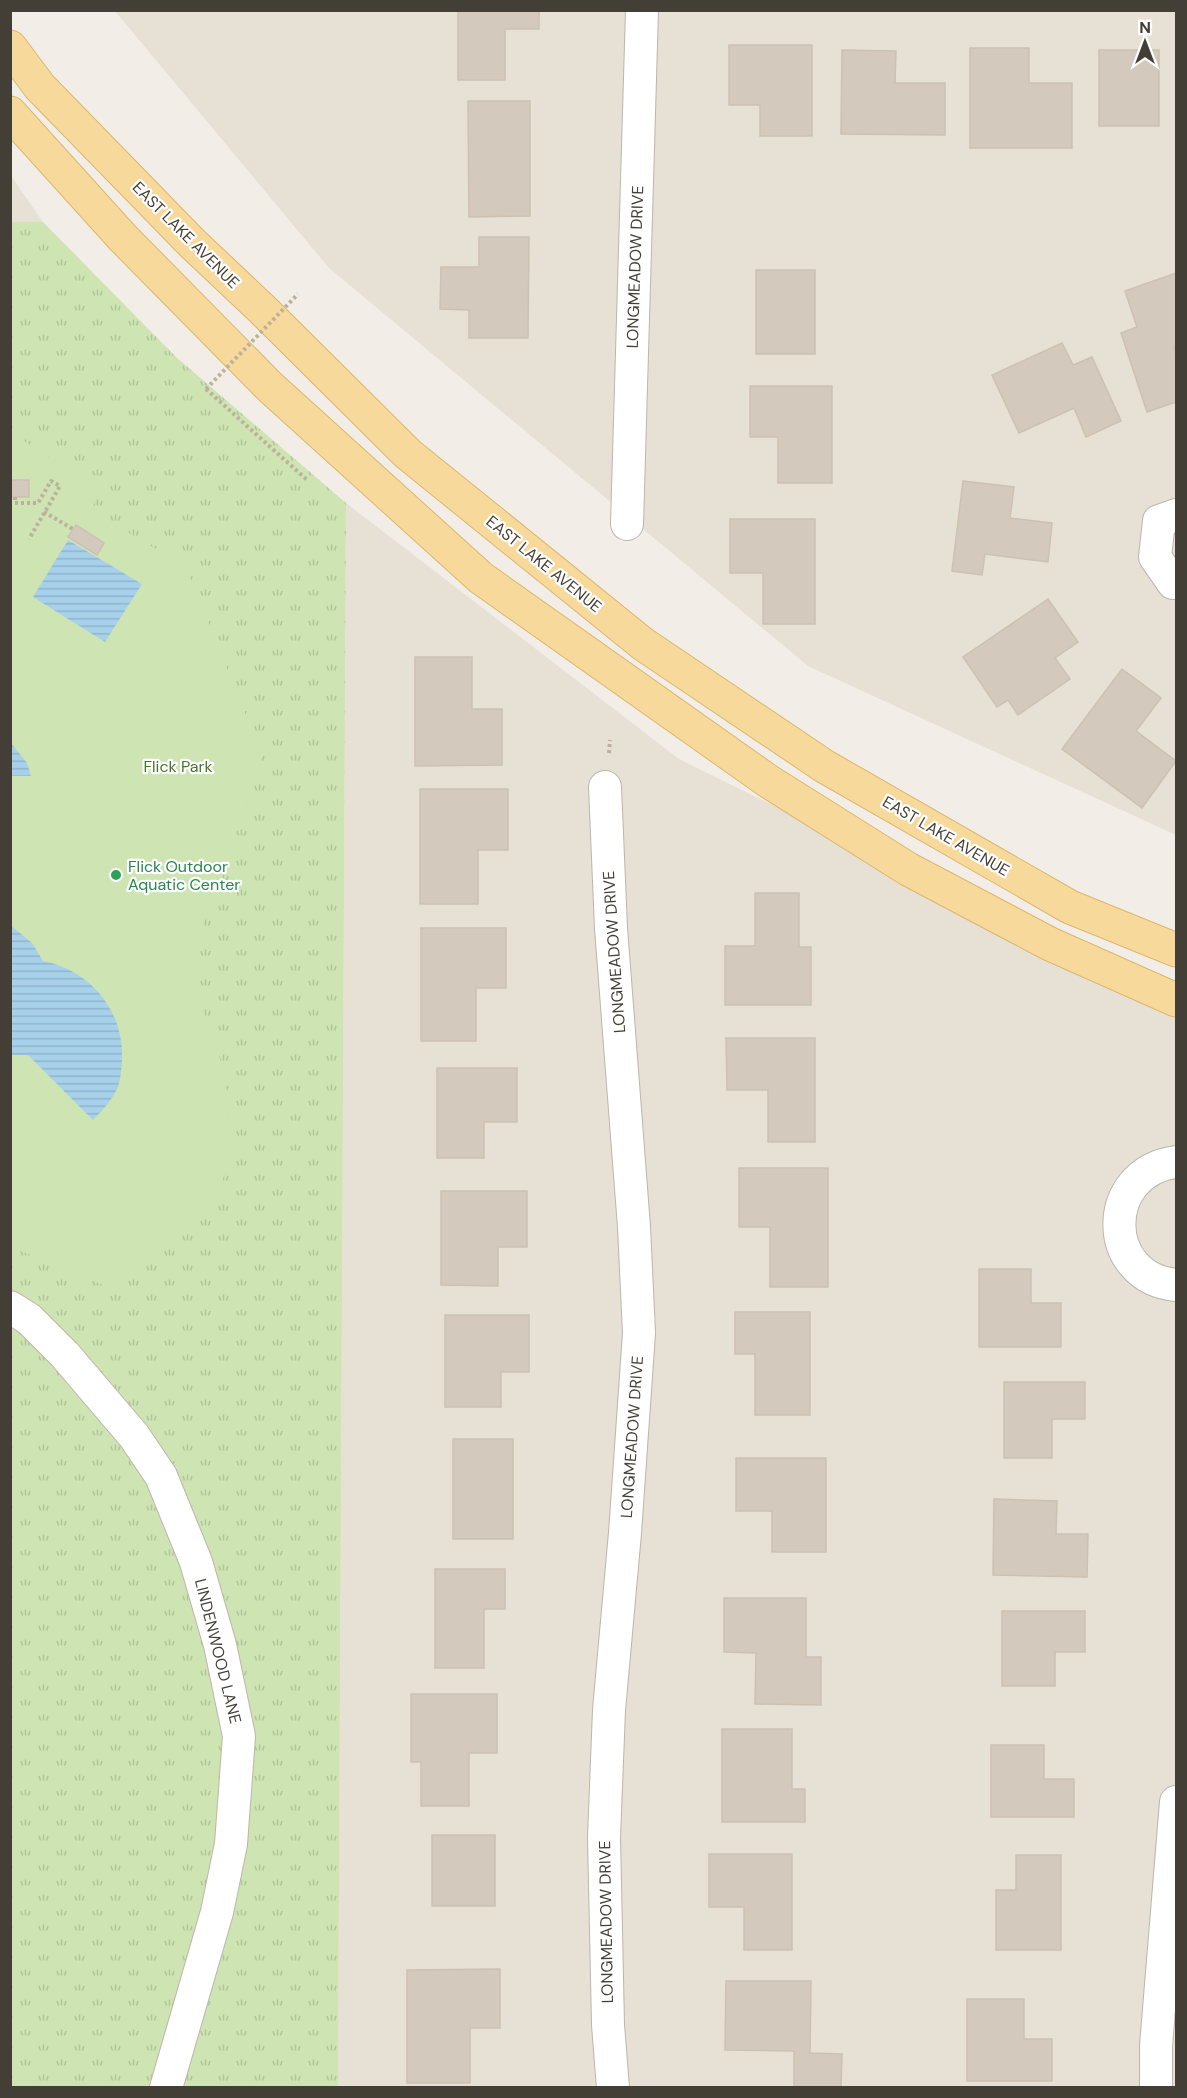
<svg xmlns="http://www.w3.org/2000/svg" width="1187" height="2098" font-family="'DM Sans',sans-serif">
	<style>
		.residential { fill: #e6e0d5 }
		.grass { fill: url(#grass-tufts) }
		.pitch { fill: #cee4b2 }
		.water { fill: url(#water-rules) }
		.building { fill: #d3cabd; stroke: #cdc1b1; stroke-width: 1.5 }
		.lines { fill: none; stroke-linecap: round; stroke-linejoin: round }
		.minor-casing { stroke: #bdb6aa; stroke-width: 34 }
		.primary-casing { stroke: #dbb76c; stroke-width: 35 }
		.path { stroke: #bdb19c; stroke-width: 4; stroke-dasharray: 3 3; stroke-linecap: butt }
		.minor { stroke: #fff; stroke-width: 32 }
		.primary { stroke: #f7da9b; stroke-width: 33 }
		.path-bridge { stroke: #bdb19c; stroke-width: 4; stroke-dasharray: 3 3; stroke-linecap: butt }
		.leisure-dot { fill: #2e9e5b; stroke: #fff; stroke-width: 2 }
		.labels { text-anchor: middle; dominant-baseline: central; stroke-width: 4.5; stroke-linejoin: round; paint-order: stroke }
		.street-label { font-size: 16px; fill: #443f36; stroke: #fff }
		.park-label { font-size: 16px; fill: #49722e; stroke: #fff }
		.leisure-label { font-size: 16px; fill: #27864d; stroke: #fff; text-anchor: start }
	</style>
	<defs>
		<pattern id="grass-tufts" width="24" height="20" patternUnits="userSpaceOnUse" patternTransform="scale(1.5)"><rect width="24" height="20" fill="#cee4b2"/><path d="M3 7l-1-3M5 7V3M7 7l1-3M15 17l-1-3M17 17v-4M19 17l1-3" fill="none" stroke="#b2c59a"/></pattern>
		<pattern id="water-rules" width="6" height="5" patternUnits="userSpaceOnUse" patternTransform="scale(1.5)"><rect width="6" height="5" fill="#a7d1eb"/><path d="M0 2.5h6" fill="none" stroke="#91b4ca"/></pattern>
	</defs>
	<rect width="100%" height="100%" fill="#f2eee7"/>
	<g class="residential">
		<polygon points="115,11 1176,11 1176,835 808,666 329,268"/>
		<polygon points="11,176 43,222 11,222"/>
		<polygon points="346,503 679,759 1176,1004 1176,2087 338,2088"/>
	</g>
	<polygon class="grass" points="10,222 43,222 176,357 346,503 338,2087 11,2087"/>
	<polygon class="pitch" points="10,432 93,485 85,495 95,502 91,510 186,567 262,755 228,859 199,936 196,976 203,1011 214,1036 226,1082 230,1133 228,1163 217,1198 198,1223 165,1249 108,1287 11,1247"/>
	<g class="water">
		<polygon points="68,540 142,584 105,642 33,597"/>
		<polygon points="10,742 27,763 31,776 11,776"/>
		<path d="M10 925 32 943 43 961C89 970 122 1008 122 1055 122 1065 121 1077 118 1087 112 1100 103 1110 93 1120L28 1055H11Z"/>
	</g>
	<g class="building">
		<polygon points="458,10 539,10 539,29 505,29 505,80 458,80"/>
		<polygon points="729,45 812,45 812,136 760,136 760,105 729,105"/>
		<polygon points="970,48 1029,48 1029,83 1072,83 1072,148 970,148"/>
		<polygon points="842,50 896,51 895,83 945,83 945,135 841,134"/>
		<rect x="1099" y="50" width="60" height="76"/>
		<polygon points="468,101 530,101 530,216 469,217"/>
		<polygon points="479,237 529,237 528,338 469,338 469,310 440,309 441,267 479,267"/>
		<rect x="756" y="270" width="59" height="84"/>
		<polygon points="1176,273 1176,346 1174,347 1176,354 1176,402 1147,412 1121,333 1137,327 1125,291"/>
		<polygon points="1062,343 1073,365 1092,357 1121,421 1086,437 1074,408 1019,433 992,375"/>
		<polygon points="750,386 832,386 832,483 778,483 778,437 750,437"/>
		<rect x="10" y="480" width="19" height="17"/>
		<polygon points="963,481 1014,487 1010,518 1052,523 1048,562 985,554 982,575 952,571"/>
		<polygon points="730,519 815,519 815,624 763,624 763,573 730,573"/>
		<polygon points="76,525 104,543 97,555 68,537"/>
		<polygon points="1048,599 1078,642 1055,658 1070,679 1018,715 1008,700 997,707 963,657"/>
		<polygon points="415,657 472,657 472,709 502,709 502,765 415,766"/>
		<polygon points="1122,669 1161,698 1136,731 1176,761 1142,808 1062,749"/>
		<polygon points="420,789 508,789 508,850 478,850 478,904 420,904"/>
		<polygon points="755,893 799,893 799,947 811,947 811,1005 725,1005 725,946 755,946"/>
		<polygon points="421,928 506,928 506,988 476,988 476,1041 421,1041"/>
		<polygon points="726,1038 815,1038 815,1142 768,1142 768,1090 727,1090"/>
		<polygon points="437,1068 517,1068 517,1122 484,1122 484,1158 437,1158"/>
		<polygon points="739,1168 828,1168 828,1287 770,1287 770,1227 739,1227"/>
		<polygon points="441,1191 527,1191 527,1247 498,1247 498,1286 441,1285"/>
		<polygon points="979,1269 1031,1269 1031,1303 1061,1303 1061,1347 979,1347"/>
		<polygon points="735,1312 810,1312 810,1415 755,1415 755,1354 735,1354"/>
		<polygon points="445,1315 529,1315 529,1372 501,1372 501,1407 445,1407"/>
		<polygon points="1004,1382 1085,1382 1085,1419 1052,1419 1052,1458 1004,1458"/>
		<rect x="453" y="1439" width="60" height="100"/>
		<polygon points="736,1458 826,1458 826,1552 772,1552 772,1511 736,1511"/>
		<polygon points="994,1499 1057,1501 1056,1534 1088,1534 1087,1577 993,1575"/>
		<polygon points="435,1569 505,1569 505,1609 484,1609 484,1668 435,1668"/>
		<polygon points="724,1598 806,1598 806,1657 821,1657 821,1705 755,1704 756,1653 724,1652"/>
		<polygon points="1002,1611 1085,1611 1085,1652 1055,1652 1055,1686 1002,1686"/>
		<polygon points="411,1694 497,1694 497,1753 469,1753 469,1806 421,1806 421,1762 411,1762"/>
		<polygon points="722,1729 792,1729 792,1789 805,1789 805,1822 722,1822"/>
		<polygon points="991,1745 1044,1745 1044,1779 1074,1779 1074,1817 991,1817"/>
		<rect x="432" y="1835" width="63" height="71"/>
		<polygon points="709,1854 792,1854 792,1950 744,1950 744,1907 709,1907"/>
		<polygon points="1016,1855 1061,1855 1061,1950 996,1950 996,1890 1016,1890"/>
		<polygon points="500,1969 500,2028 470,2028 470,2083 407,2083 407,1970"/>
		<polygon points="726,1981 811,1981 810,2053 842,2054 841,2088 794,2088 794,2051 725,2050"/>
		<polygon points="967,1999 1024,1999 1024,2039 1052,2039 1052,2081 967,2081"/>
	</g>
	<g class="lines">
		<defs>
			<g id="minor">
				<polyline points="1176,515 1159,521 1155,557 1173,583 1176,583"/>
				<polyline points="627,524 642,10"/>
				<polyline points="605,787 611,928 634,1227 639,1333 625,1533 609,1710 604,1837 608,2025 613,2088"/>
				<path d="M1176 1162C1100 1172 1101 1278 1176 1285"/>
				<polyline points="10,1307 29,1319 65,1355 134,1436 161,1476 196,1562 220,1645 239,1736 231,1844 217,1912 166,2088"/>
				<polyline points="1156,2088 1156,2046 1176,1802"/>
			</g>
			<g id="primary">
				<polyline points="10,47 40,87 192,243 263,310 408,454 643,644 824,766 1070,907 1176,950"/>
				<polyline points="10,113 123,238 270,387 481,578 768,781 908,869 1050,944 1176,1000"/>
			</g>
		</defs>
		<use href="#minor" class="minor-casing"/>
		<use href="#primary" class="primary-casing"/>
		<g class="path">
			<polyline points="206,389 307,480"/>
			<polyline points="15,497 15,503 38,503 51,481 60,486 29,539"/>
			<polyline points="44,512 73,529"/>
			<polyline points="609,753 610,740"/>
		</g>
		<use href="#minor" class="minor"/>
		<use href="#primary" class="primary"/>
		<polyline class="path-bridge" points="206,389 298,294"/>
	</g>
	<circle class="leisure-dot" cx="116" cy="875" r="6"/>
	<g class="labels">
		<g class="street-label">
			<text transform="translate(186 235) rotate(45)">EAST LAKE AVENUE</text>
			<text transform="translate(635 267) rotate(-88)">LONGMEADOW DRIVE</text>
			<text transform="translate(544 564) rotate(39)">EAST LAKE AVENUE</text>
			<text transform="translate(946 836) rotate(30)">EAST LAKE AVENUE</text>
			<text transform="translate(614 952) rotate(-94)">LONGMEADOW DRIVE</text>
			<text transform="translate(632 1437) rotate(-86)">LONGMEADOW DRIVE</text>
			<text transform="translate(218 1651) rotate(76)">LINDENWOOD LANE</text>
			<text transform="translate(606 1922) rotate(-91)">LONGMEADOW DRIVE</text>
		</g>
		<g class="park-label">
			<text x="178" y="766">Flick Park</text>
		</g>
		<g class="leisure-label">
			<text x="128" y="866">Flick Outdoor<tspan x="128" dy="18">Aquatic Center</tspan></text>
		</g>
	</g>
	<rect width="1187" height="2098" fill="none" stroke="#443f36" stroke-width="24"/>
	<g transform="translate(1145 42)" stroke="#ffffff" stroke-width="4.5" paint-order="stroke">
	<path d="M0-4.5L10 22L0 15L-10 22Z" fill="#443f36"/>
	<text y="-9" font-size="16" font-weight="bold" text-anchor="middle" fill="#443f36">N</text>
	</g>
</svg>
